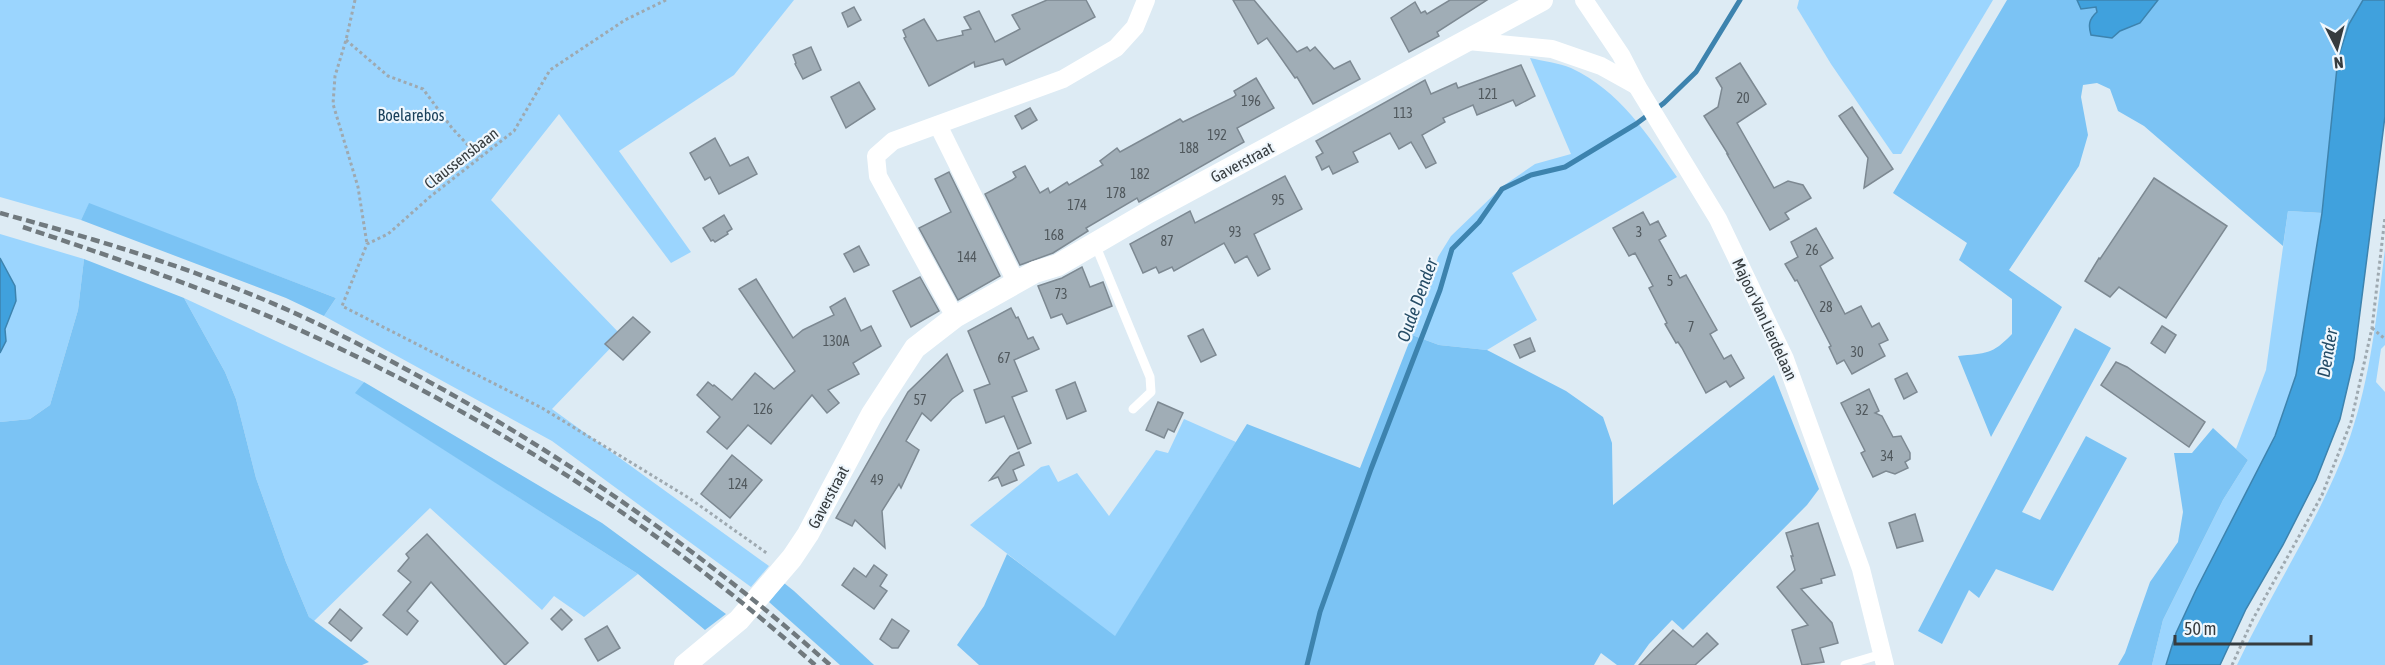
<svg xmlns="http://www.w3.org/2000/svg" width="2385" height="665" font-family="'Asap Condensed',sans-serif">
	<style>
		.green { fill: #9bd5fe }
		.forest { fill: #7bc3f4 }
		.water { fill: #40a1dd; stroke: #3d83ae; stroke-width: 1.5 }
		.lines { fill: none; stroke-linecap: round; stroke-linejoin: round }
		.stream { stroke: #3d83ae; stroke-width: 5 }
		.building { fill: #a0adb6; stroke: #7d8992; stroke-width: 1.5 }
		.path { stroke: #9ea9b0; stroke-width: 3; stroke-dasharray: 3 3; stroke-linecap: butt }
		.service { stroke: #fff; stroke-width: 9 }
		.minor { stroke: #fff; stroke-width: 18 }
		.tertiary { stroke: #fff; stroke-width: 22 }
		.rail { stroke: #70797e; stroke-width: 4.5; stroke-dasharray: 9 4.5; stroke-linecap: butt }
		.labels { text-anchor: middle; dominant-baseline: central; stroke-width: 4.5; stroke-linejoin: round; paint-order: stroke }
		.number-label { font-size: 14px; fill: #50585d }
		.park-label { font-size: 16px; fill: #1a415b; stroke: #eff7fd }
		.street-label { font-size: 16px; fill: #363c3f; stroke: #eff7fd }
		.water-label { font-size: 18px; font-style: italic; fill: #254c66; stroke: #eff7fd }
	</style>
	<rect width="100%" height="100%" fill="#ddebf4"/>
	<g class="green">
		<polygon points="0,0 794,0 734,75 619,151 691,252 671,263 559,114 491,200 622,336 552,409 769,566 751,587 552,441 324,316 336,298 89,204 81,220 0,197"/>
		<polygon points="1799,0 1993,0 1901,154 1893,154 1831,64 1797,8"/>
		<path d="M1530 58C1543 61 1559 63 1571 68 1620 91 1647 134 1677 177L1512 273 1537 320 1487 350 1439 345 1412 335 1438 257 1451 236 1503 186 1535 164 1571 154Z"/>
		<polygon points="2288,211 2322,213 2296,375 2275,436 2196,590 2176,633 2166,665 2152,665 2163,620 2223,500 2248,460 2236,449 2266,370"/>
		<polygon points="0,234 84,259 78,310 50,405 30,419 0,422 0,353 6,341 5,329 16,301 15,286 0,258"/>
		<path d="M2385 249V345L2381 349 2376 382 2385 392V665H2237C2273 588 2322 517 2350 437 2371 376 2377 312 2385 249Z"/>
		<polygon points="184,298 364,382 356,393 638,574 584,617 554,596 542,610 430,508 313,622 309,617 286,562 256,478 236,399 225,372"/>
		<polygon points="1184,419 1236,442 1115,637 970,525 1041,467 1049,465 1058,482 1077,473 1109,516 1156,450 1168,453"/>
	</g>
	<g class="forest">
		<path d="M2007 0H2363L2349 24 2338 58 2322 213 2288 211 2283 246 2144 126 2118 111 2110 89 2097 83 2083 85 2081 97 2088 135 2079 166 2009 270 2062 307 1991 437 1958 356C1986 353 1992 355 2012 334V299L1959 260 1967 243 1893 193Z"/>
		<polygon points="89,203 336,298 324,316 286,298 81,220"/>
		<polygon points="84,259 184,298 225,372 236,399 256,478 286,562 309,617 369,662 362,665 0,665 0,422 30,419 50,405 78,310"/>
		<polygon points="2075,328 2111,348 2022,512 2040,520 2086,436 2127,458 2053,591 1996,569 1979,598 1969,590 1942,644 1918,631"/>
		<polygon points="1412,335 1439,345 1487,350 1566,391 1603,417 1612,443 1613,505 1774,375 1819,489 1807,505 1683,630 1672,620 1649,644 1634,665 1617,665 1601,653 1594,665 979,665 957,645 984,606 1007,554 1115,636 1247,424 1360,468"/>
		<polygon points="364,382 602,523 726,614 705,630 638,574 355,393"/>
		<polygon points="2213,428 2248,460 2223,500 2163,620 2152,665 2118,665 2125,653 2150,582 2178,542 2183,512 2174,453 2192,453"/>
		<polygon points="784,583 794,591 874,665 840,665 769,602"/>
	</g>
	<g class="water">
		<path d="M2077 0H2158L2140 23 2120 31 2112 38 2091 35C2088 25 2089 19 2097 12L2096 7 2081 9Z"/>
		<polygon points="2363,0 2385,0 2385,116 2354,359 2340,419 2316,480 2283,545 2246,609 2220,665 2166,665 2176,633 2196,590 2275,436 2296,375 2322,213 2338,58 2349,24"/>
		<polygon points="0,258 15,286 16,301 5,329 6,341 0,353"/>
	</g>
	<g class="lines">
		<polyline class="stream" points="1307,665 1320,612 1371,469 1440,290 1452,249 1479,222 1502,189 1531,175 1565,167 1636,124 1664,103 1696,72 1740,0"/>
	</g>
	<g class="building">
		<polygon points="1047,0 1086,0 1095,17 1006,65 1003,59 975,67 974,62 929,86 904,38 906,37 903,30 924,19 937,41 963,35 962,31 971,29 964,17 979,11 995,42 1020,29 1012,15"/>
		<polygon points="1233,0 1254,0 1297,52 1307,47 1310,51 1315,47 1334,69 1350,61 1360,79 1313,104 1297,77 1295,78 1267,38 1258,44"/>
		<polygon points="1450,0 1487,0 1437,32 1439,36 1409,52 1391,18 1415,2 1421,13 1425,11 1427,14"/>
		<polygon points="854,7 861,20 848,27 842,13"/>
		<polygon points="811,47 821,70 803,79 795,64 796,63 793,55"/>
		<polygon points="1740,63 1766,104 1737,123 1774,188 1788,181 1803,185 1811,198 1785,213 1789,219 1770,230 1727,154 1728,154 1704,116 1718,107 1722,88 1716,78"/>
		<polygon points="1521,65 1535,96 1516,106 1513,100 1477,115 1473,105 1443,118 1445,122 1422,135 1436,163 1426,168 1411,142 1399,149 1390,133 1353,152 1358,162 1333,174 1329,166 1322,170 1316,157 1323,153 1316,141 1425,80 1431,94 1456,83 1458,88"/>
		<polygon points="1256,78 1274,108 1237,128 1244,142 1139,202 1137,198 1086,228 1088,231 1053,253 1020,265 985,194 1012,180 1016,177 1013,172 1025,166 1040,193 1048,188 1050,193 1067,182 1069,185 1103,165 1100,161 1117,148 1120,152 1180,119 1183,122 1234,97 1236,95 1234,91"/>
		<polygon points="859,82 875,109 846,128 831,97"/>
		<polygon points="1852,107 1893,169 1864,188 1868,158 1839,116"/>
		<polygon points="1030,108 1037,120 1022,129 1015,116"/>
		<polygon points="715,138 730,166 748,157 757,174 719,194 710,177 705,180 690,153"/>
		<polygon points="949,172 1000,276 958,300 919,228 951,212 935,179"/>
		<polygon points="1285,176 1302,209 1254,234 1270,269 1258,276 1247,256 1235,263 1224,243 1174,271 1172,267 1159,273 1156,267 1143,273 1130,244 1190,211 1195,223"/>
		<polygon points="2154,178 2227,226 2166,318 2119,287 2110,297 2085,281 2099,258 2100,259"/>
		<polygon points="1643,212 1650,225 1658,221 1666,236 1659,240 1680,278 1686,275 1717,330 1710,334 1724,359 1731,355 1744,378 1730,387 1726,381 1706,393 1682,348 1678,342 1676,343 1665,324 1667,323 1649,288 1653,286 1635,253 1629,256 1613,228"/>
		<polygon points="724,215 732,229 727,232 728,234 715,242 713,240 711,241 703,228"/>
		<polygon points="1816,228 1833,258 1820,266 1845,314 1861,306 1872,327 1879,323 1888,340 1879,344 1885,356 1852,374 1844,360 1837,364 1829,347 1831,346 1797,280 1795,281 1785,264 1798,257 1791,242"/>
		<polygon points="859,246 869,265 854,272 844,254"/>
		<polygon points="1082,267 1090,287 1103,282 1112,306 1067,324 1062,314 1051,318 1038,286 1062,278"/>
		<polygon points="920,277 939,311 911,327 893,291"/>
		<polygon points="756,279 793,338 803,330 834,315 830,307 845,298 861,331 871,326 881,346 853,363 859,374 828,390 839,403 827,413 812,395 771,444 748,425 727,449 707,432 720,417 697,395 708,382 713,386 714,385 732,400 755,373 774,389 795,371 739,289"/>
		<polygon points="1011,308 1016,318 1018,317 1028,339 1033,337 1039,349 1014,360 1027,391 1012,397 1031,443 1018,449 1004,416 986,423 974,390 990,384 968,331"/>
		<polygon points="633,317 650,332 623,360 605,344"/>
		<polygon points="2162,326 2176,335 2165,353 2151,343"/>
		<polygon points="1203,329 1216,355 1201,362 1188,336"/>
		<polygon points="1530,338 1535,351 1520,358 1514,345"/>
		<polygon points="947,354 963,391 952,399 931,421 922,413 906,441 919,450 901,488 899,484 882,511 885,548 855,520 852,526 836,518 908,392"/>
		<polygon points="2116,362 2127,367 2205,422 2189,447 2101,385"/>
		<polygon points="1907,373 1917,392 1904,399 1895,379"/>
		<polygon points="1075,382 1086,411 1067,419 1056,390"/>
		<polygon points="1869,389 1879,411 1875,413 1882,416 1893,437 1901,436 1910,453 1910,459 1905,462 1908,468 1895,474 1886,471 1873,477 1861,453 1865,451 1841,403"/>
		<polygon points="1158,402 1183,413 1174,432 1168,429 1164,438 1146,430"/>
		<polygon points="1019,452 1024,465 1013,470 1017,480 1002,486 998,477 990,480 1010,456"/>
		<polygon points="732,455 762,480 730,518 701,494"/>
		<polygon points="1915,514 1923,541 1897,548 1889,523"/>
		<polygon points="1818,523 1835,575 1821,579 1822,583 1801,589 1832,623 1838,643 1820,648 1824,662 1802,665 1792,630 1808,625 1777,587 1795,570 1791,556 1793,556 1786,533"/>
		<polygon points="427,534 528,643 505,665 431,582 407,611 418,621 407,635 383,615 411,582 398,571 409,558 406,554"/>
		<polygon points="874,565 887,575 880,586 887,591 874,609 842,585 854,568 866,577"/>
		<polygon points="340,609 362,628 351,641 329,623"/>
		<polygon points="561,609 572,620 562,630 551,619"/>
		<polygon points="892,619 909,631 898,648 892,648 880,639"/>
		<polygon points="607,626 620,648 598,661 585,639"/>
		<polygon points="1673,630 1693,647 1707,633 1718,644 1695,665 1639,665"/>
	</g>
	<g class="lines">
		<g class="path">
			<polyline points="355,0 346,40 335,76 333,104 358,187 367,244"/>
			<polyline points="666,0 625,20 550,70 514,131 431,196 388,234 367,244 342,306 542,408 689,498 768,554"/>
			<polyline points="346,40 388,76 423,89 452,128 479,157"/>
			<polyline points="2372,328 2385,339"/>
			<polyline points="2232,665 2253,619 2322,495 2351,422 2372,328 2385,217"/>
		</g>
		<g class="service">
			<polyline points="1095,244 1150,377 1151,392 1133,409"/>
			<polyline points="1845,665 1882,654"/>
		</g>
		<g class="minor">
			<polyline points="1584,0 1621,55 1637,86 1718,219 1785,359 1861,569 1885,665"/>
			<polyline points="1468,41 1552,49 1601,66 1637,86"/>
			<polyline points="938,125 1016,282"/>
			<polyline points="955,317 878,176 876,156 893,141 1063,79 1116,48 1135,27 1146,0"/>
		</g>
		<polyline class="tertiary" points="685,665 739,620 792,558 808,534 872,414 915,348 955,317 1035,272 1058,265 1149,212 1542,0"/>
		<g class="rail">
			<path d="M0 213C88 237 175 263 260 298 323 324 384 357 444 390 582 468 712 560 830 665"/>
			<path d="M23 227C101 253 179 280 256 311 459 396 651 518 815 665"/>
		</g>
	</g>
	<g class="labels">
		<g class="number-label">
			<text x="1488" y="94">121</text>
			<text x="1743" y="98">20</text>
			<text x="1251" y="101">196</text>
			<text x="1403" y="113">113</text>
			<text x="1217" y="135">192</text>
			<text x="1189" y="148">188</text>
			<text x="1140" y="174">182</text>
			<text x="1116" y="193">178</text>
			<text x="1278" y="200">95</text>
			<text x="1077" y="205">174</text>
			<text x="1235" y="232">93</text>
			<text x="1639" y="232">3</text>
			<text x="1054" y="235">168</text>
			<text x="1167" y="241">87</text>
			<text x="1812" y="250">26</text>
			<text x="967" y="257">144</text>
			<text x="1670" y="281">5</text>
			<text x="1061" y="294">73</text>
			<text x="1826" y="307">28</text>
			<text x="1691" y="327">7</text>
			<text x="836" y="341">130A</text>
			<text x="1857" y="352">30</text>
			<text x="1004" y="358">67</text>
			<text x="920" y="400">57</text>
			<text x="763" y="409">126</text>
			<text x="1862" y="410">32</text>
			<text x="1887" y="456">34</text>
			<text x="877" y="480">49</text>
			<text x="738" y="484">124</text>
		</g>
		<g class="park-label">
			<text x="411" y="115">Boelarebos</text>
		</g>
		<g class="street-label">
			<text transform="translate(461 158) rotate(-38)">Claussensbaan</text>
			<text transform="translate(1242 162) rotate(-28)">Gaverstraat</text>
			<text transform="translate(1765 319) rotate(65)">Majoor Van Lierdelaan</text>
			<text transform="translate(828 497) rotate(-62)">Gaverstraat</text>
		</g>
		<g class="water-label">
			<text transform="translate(1417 300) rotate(-70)">Oude Dender</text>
			<text transform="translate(2327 353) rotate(-80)">Dender</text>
		</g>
	</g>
	<g transform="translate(2337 48) rotate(174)" stroke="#eff7fd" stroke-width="4.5" paint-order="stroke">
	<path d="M0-4.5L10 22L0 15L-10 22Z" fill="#363c3f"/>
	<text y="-9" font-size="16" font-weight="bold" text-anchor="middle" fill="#363c3f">N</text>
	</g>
	<path d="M2175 635v9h136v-9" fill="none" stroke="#363c3f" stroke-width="3"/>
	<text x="2184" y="635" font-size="18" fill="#363c3f" stroke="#eff7fd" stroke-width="4.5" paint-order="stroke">50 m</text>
</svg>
